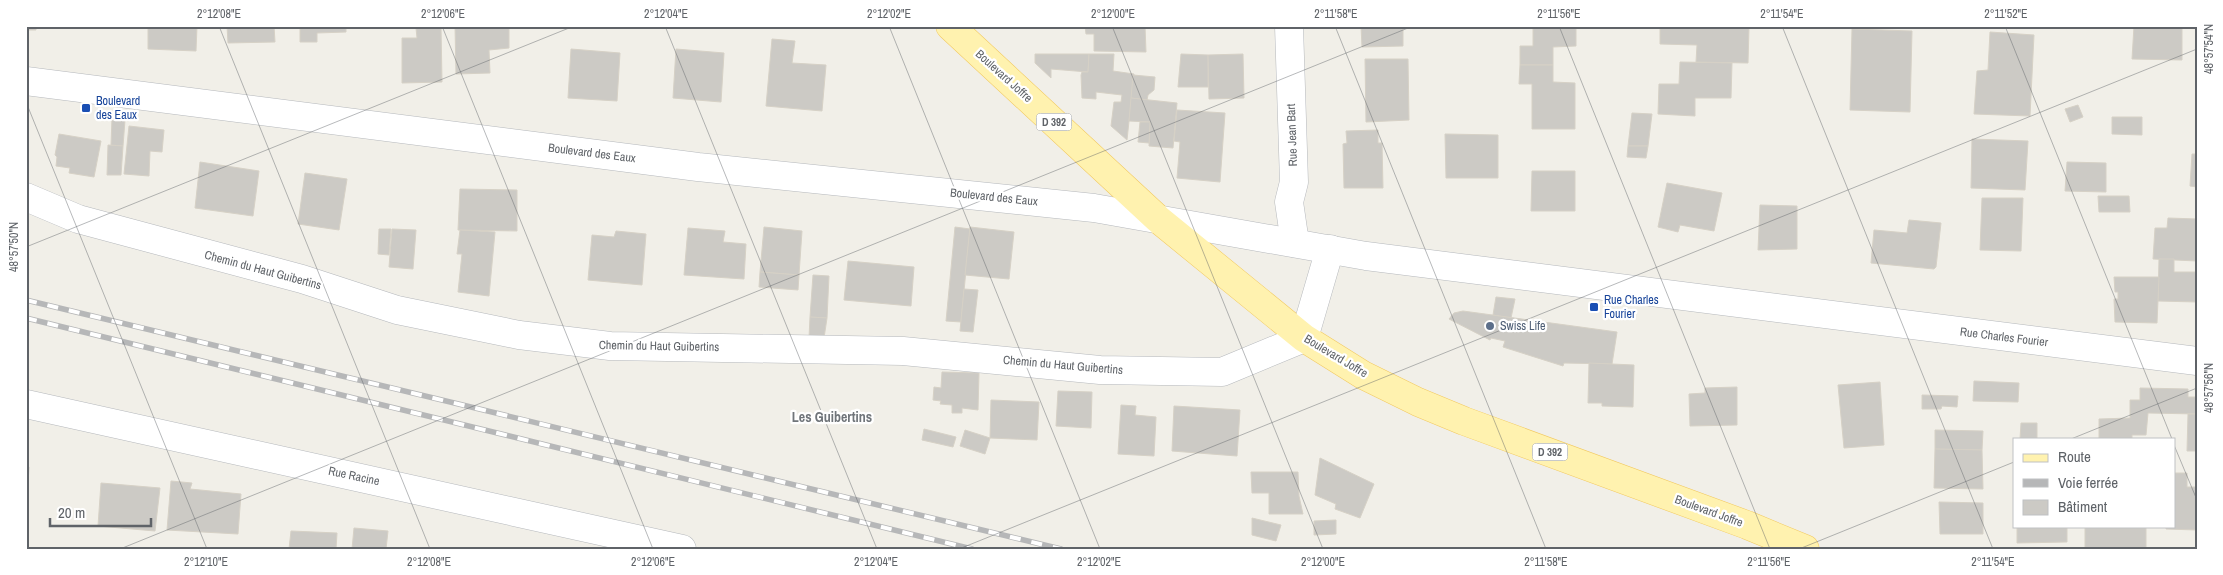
<svg xmlns="http://www.w3.org/2000/svg" width="2223" height="575" font-family="'Archivo Narrow',sans-serif">
	<style>
		.building { fill: #cccac5; stroke: #d6d1c6 }
		.lines { fill: none; stroke-linecap: round; stroke-linejoin: round }
		.minor-casing { stroke: #b5b8bc; stroke-width: 29 }
		.primary-casing { stroke: #f2c960; stroke-width: 29 }
		.minor { stroke: #fff; stroke-width: 28 }
		.primary { stroke: #fff2af; stroke-width: 28 }
		.rail-casing { stroke: #b6b7b8; stroke-width: 5.5 }
		.rail { stroke: #fff; stroke-width: 4; stroke-dasharray: 11; stroke-linecap: butt }
		.ticks { fill: none; stroke: #5f6368; stroke-width: 1; stroke-opacity: 0.45 }
		.transit-dot { fill: #1a4fb4; stroke: #fff; stroke-width: 2 }
		.service-dot { fill: #5c6f8a; stroke: #fff; stroke-width: 2 }
		.labels { text-anchor: middle; dominant-baseline: central; stroke-width: 4.5; stroke-linejoin: round; paint-order: stroke }
		.shield { fill: #fff; stroke: #8f9295; stroke-width: 1 }
		.shield-label { font-size: 11px; font-weight: bold; fill: #5f6368 }
		.street-label { font-size: 12px; fill: #5f6368; stroke: #fff }
		.transit-label { font-size: 12px; fill: #164399; stroke: #fff; text-anchor: start }
		.service-label { font-size: 12px; fill: #4e5e75; stroke: #fff; text-anchor: start }
		.neighbourhood-label { font-size: 14px; font-weight: bold; fill: #70757a; stroke: #fff }
		.neatline { fill: none; stroke: #5f6368; stroke-width: 2 }
		.ticks-label { font-size: 12px; text-anchor: middle; fill: #5f6368 }
	</style>
	<rect width="100%" height="100%" fill="#f1efe8"/>
	<g class="building">
		<polygon points="26,26 71,26 36,27 36,30 26,30"/>
		<polygon points="148,26 197,26 196,51 148,49"/>
		<polygon points="227,26 274,26 275,42 228,43"/>
		<polygon points="300,26 346,26 346,32 317,33 317,42 300,42"/>
		<polygon points="455,26 509,26 509,48 489,50 490,73 456,74"/>
		<polygon points="1085,26 1145,26 1146,52 1094,51 1094,34 1086,34"/>
		<polygon points="1361,26 1403,26 1403,46 1362,47"/>
		<polygon points="1533,26 1576,26 1576,46 1553,47 1553,65 1520,65 1520,46 1533,46"/>
		<polygon points="1660,26 1749,27 1748,63 1696,62 1697,45 1660,44"/>
		<polygon points="2134,26 2182,26 2182,60 2132,59"/>
		<polygon points="441,27 442,82 402,83 402,38 417,38 416,28"/>
		<polygon points="1852,29 1912,31 1910,112 1850,110"/>
		<polygon points="1990,32 2034,35 2030,116 1974,114 1977,71 1988,70"/>
		<polygon points="772,39 795,41 792,63 826,65 822,111 766,106"/>
		<polygon points="571,49 620,53 617,101 568,98"/>
		<polygon points="676,49 724,53 721,102 673,98"/>
		<polygon points="1035,54 1089,54 1088,72 1051,69 1051,78 1035,63"/>
		<polygon points="1089,54 1114,54 1113,71 1134,74 1127,140 1111,126 1114,102 1121,102 1122,95 1096,92 1096,99 1082,98 1081,75 1082,72 1088,72"/>
		<polygon points="1181,54 1208,55 1208,87 1178,87"/>
		<polygon points="1243,54 1244,98 1209,99 1208,55"/>
		<polygon points="1365,59 1408,59 1409,120 1366,122"/>
		<polygon points="1680,62 1732,63 1731,98 1695,98 1695,116 1658,114 1659,84 1679,84"/>
		<polygon points="1520,65 1553,65 1553,82 1575,83 1575,129 1532,129 1532,84 1519,84"/>
		<polygon points="1133,75 1155,77 1154,90 1148,95 1147,100 1131,98"/>
		<polygon points="1131,98 1177,103 1173,148 1149,146 1150,122 1129,121"/>
		<polygon points="2078,105 2083,117 2070,122 2065,109"/>
		<polygon points="1177,110 1225,113 1220,182 1177,178 1180,142 1174,141"/>
		<polygon points="1632,113 1652,114 1648,146 1628,146"/>
		<polygon points="2112,117 2142,117 2142,135 2112,134"/>
		<polygon points="112,118 125,120 123,146 111,145"/>
		<polygon points="1140,122 1150,122 1149,143 1138,142"/>
		<polygon points="129,126 164,130 162,152 150,151 149,176 124,174"/>
		<polygon points="1378,130 1378,143 1382,143 1383,188 1344,188 1343,144 1347,143 1346,131"/>
		<polygon points="59,134 101,141 94,177 69,173 70,168 56,166 57,157 55,155"/>
		<polygon points="1445,134 1498,135 1498,178 1446,178"/>
		<polygon points="1972,139 2028,141 2025,190 1971,188"/>
		<polygon points="108,145 123,146 121,175 107,175"/>
		<polygon points="1628,146 1648,146 1646,158 1627,157"/>
		<polygon points="2192,154 2197,154 2197,187 2190,186"/>
		<polygon points="200,162 259,171 253,216 195,208"/>
		<polygon points="2067,162 2106,163 2106,192 2065,191"/>
		<polygon points="1532,171 1575,171 1575,211 1531,211"/>
		<polygon points="305,173 347,179 339,230 298,224"/>
		<polygon points="1667,183 1722,193 1714,231 1680,225 1678,232 1658,227"/>
		<polygon points="460,189 517,190 517,231 458,230"/>
		<polygon points="2098,196 2129,196 2130,212 2099,212"/>
		<polygon points="1982,198 2023,198 2021,251 1980,250"/>
		<polygon points="1760,205 1797,206 1797,249 1758,250"/>
		<polygon points="2168,218 2197,219 2197,261 2153,259 2155,228 2167,228"/>
		<polygon points="1909,220 1941,223 1936,267 1934,269 1871,263 1874,230 1907,233"/>
		<polygon points="764,227 802,231 799,275 760,272"/>
		<polygon points="955,227 970,229 961,322 946,321"/>
		<polygon points="970,227 1014,232 1009,279 965,275"/>
		<polygon points="688,228 725,231 723,242 746,244 744,279 684,275"/>
		<polygon points="379,229 391,229 389,255 378,254"/>
		<polygon points="392,229 416,230 413,269 389,267"/>
		<polygon points="460,230 495,232 489,296 458,292 462,254 457,254"/>
		<polygon points="616,231 646,234 642,285 588,280 592,235 614,237"/>
		<polygon points="2159,259 2174,259 2174,272 2197,272 2197,302 2158,301"/>
		<polygon points="848,261 914,267 911,306 844,300"/>
		<polygon points="760,272 799,275 798,290 759,287"/>
		<polygon points="813,275 829,276 827,318 810,317"/>
		<polygon points="2114,277 2159,277 2157,323 2115,322 2114,299 2118,299 2118,292 2115,292"/>
		<polygon points="964,289 978,290 973,332 960,331"/>
		<polygon points="1496,297 1515,299 1511,318 1493,315"/>
		<polygon points="1463,311 1617,332 1612,364 1564,363 1563,366 1503,347 1505,341 1491,338 1490,340 1449,319 1454,313"/>
		<polygon points="810,317 827,318 824,338 809,338"/>
		<polygon points="1589,363 1634,365 1633,407 1602,406 1602,403 1588,403"/>
		<polygon points="942,372 979,373 978,410 962,408 962,413 952,413 952,405 940,404 941,401 933,400 934,387 941,388"/>
		<polygon points="1974,381 2019,383 2018,402 1973,401"/>
		<polygon points="1880,382 1884,445 1844,448 1838,385"/>
		<polygon points="1737,387 1737,425 1690,426 1689,394 1705,393 1705,388"/>
		<polygon points="2140,388 2188,389 2188,397 2197,397 2197,414 2148,413 2146,435 2132,435 2132,439 2099,439 2099,419 2130,418 2130,400 2140,400"/>
		<polygon points="1058,391 1092,392 1091,428 1056,426"/>
		<polygon points="1922,395 1958,396 1957,407 1942,406 1941,409 1922,409"/>
		<polygon points="991,400 1039,402 1037,440 990,438"/>
		<polygon points="1121,405 1136,406 1135,415 1156,417 1154,456 1118,454"/>
		<polygon points="1174,406 1240,410 1237,456 1172,451"/>
		<polygon points="2188,414 2197,414 2197,451 2187,451"/>
		<polygon points="2021,423 2037,423 2037,439 2020,439"/>
		<polygon points="924,429 956,437 953,447 922,440"/>
		<polygon points="965,430 990,438 985,454 960,446"/>
		<polygon points="1935,430 1983,431 1982,450 1935,449"/>
		<polygon points="1935,449 1982,450 1983,489 1934,488"/>
		<polygon points="1320,458 1374,484 1360,518 1335,509 1336,504 1315,495"/>
		<polygon points="26,466 29,467 27,501 26,501"/>
		<polygon points="1251,472 1298,472 1299,496 1303,514 1269,514 1269,493 1252,493"/>
		<polygon points="2174,473 2187,473 2187,487 2197,487 2197,530 2166,529 2166,526 2174,526"/>
		<polygon points="171,481 192,483 190,489 241,494 238,534 167,530"/>
		<polygon points="101,483 160,488 155,531 98,526"/>
		<polygon points="1939,502 1983,503 1983,534 1940,534"/>
		<polygon points="1252,518 1281,525 1276,541 1252,535"/>
		<polygon points="1336,520 1336,534 1314,535 1314,521"/>
		<polygon points="2017,526 2067,526 2067,542 2017,543"/>
		<rect x="2085" y="526" width="61" height="23"/>
		<polygon points="354,528 388,531 386,549 352,549"/>
		<polygon points="291,531 337,533 336,549 289,549"/>
	</g>
	<g class="lines">
		<defs>
			<g id="minor">
				<polyline points="1289,26 1294,182 1289,202 1295,243"/>
				<polyline points="26,81 698,167 1094,208 1366,256 2197,361"/>
				<polyline points="26,197 78,219 302,279 397,310 519,335 610,346 903,351 1100,370 1222,372 1304,338 1330,249"/>
				<polyline points="26,404 682,549"/>
			</g>
			<polyline id="primary" points="950,26 1158,219 1304,338 1363,375 1418,402 1464,421 1747,525 1805,549"/>
		</defs>
		<use href="#minor" class="minor-casing"/>
		<use href="#primary" class="primary-casing"/>
		<use href="#minor" class="minor"/>
		<use href="#primary" class="primary"/>
		<defs>
			<g id="rail">
				<polyline points="26,300 1061,549"/>
				<polyline points="26,318 972,549"/>
			</g>
		</defs>
		<use href="#rail" class="rail-casing"/>
		<use href="#rail" class="rail"/>
	</g>
	<path class="ticks" d="M219 26 430 549M442 26 653 549M665 26 877 549M889 26 1100 549M1112 26 1323 549M1335 26 1546 549M1559 26 1770 549M1782 26 1993 549M2005 26 2172 439M26 102 207 549M26 247 574 26M2071 439 2197 388M2174 445 2197 500M120 549 1413 26M959 549 2197 49M1799 549 2014 462"/>
	<g class="transit-dot">
		<rect x="81" y="103" width="10" height="10" rx="2.5"/>
		<rect x="1589" y="302" width="10" height="10" rx="2.5"/>
	</g>
	<circle class="service-dot" cx="1490" cy="326" r="5"/>
	<g class="labels">
		<g class="shield">
			<rect x="1036.5" y="113.5" width="35" height="17" rx="4"/>
			<rect x="1532.5" y="443.5" width="35" height="17" rx="4"/>
		</g>
		<g class="shield-label">
			<text x="1054" y="122">D 392</text>
			<text x="1550" y="452">D 392</text>
		</g>
		<g class="street-label">
			<text transform="translate(1004 76) rotate(42)">Boulevard Joffre</text>
			<text transform="translate(1292 135) rotate(-92)">Rue Jean Bart</text>
			<text transform="translate(592 153) rotate(7)">Boulevard des Eaux</text>
			<text transform="translate(994 197) rotate(6)">Boulevard des Eaux</text>
			<text transform="translate(263 270) rotate(15)">Chemin du Haut Guibertins</text>
			<text transform="translate(2004 337) rotate(7)">Rue Charles Fourier</text>
			<text transform="translate(659 346) rotate(1)">Chemin du Haut Guibertins</text>
			<text transform="translate(1336 356) rotate(31)">Boulevard Joffre</text>
			<text transform="translate(1063 365) rotate(5)">Chemin du Haut Guibertins</text>
			<text transform="translate(354 476) rotate(12)">Rue Racine</text>
			<text transform="translate(1709 511) rotate(20)">Boulevard Joffre</text>
		</g>
		<g class="transit-label">
			<text x="96" y="101">Boulevard<tspan x="96" dy="14">des Eaux</tspan></text>
			<text x="1604" y="300">Rue Charles<tspan x="1604" dy="14">Fourier</tspan></text>
		</g>
		<g class="service-label">
			<text x="1500" y="326">Swiss Life</text>
		</g>
		<g class="neighbourhood-label">
			<text x="832" y="417">Les Guibertins</text>
		</g>
	</g>
	<rect width="2223" height="575" fill="none" stroke="#ffffff" stroke-width="55"/>
	<rect x="2013" y="438" width="162" height="90" fill="#ffffff" stroke="#bfc1c3"/>
	<rect x="2023" y="454" width="25" height="8" fill="#fff2af" stroke="#bfc1c3"/>
	<text x="2058" y="462" font-size="15" fill="#5f6368">Route</text>
	<rect x="2023" y="479" width="25" height="8" fill="#b6b7b8" stroke="#bfc1c3"/>
	<text x="2058" y="488" font-size="15" fill="#5f6368">Voie ferrée</text>
	<rect x="2023" y="500" width="25" height="15" fill="#cccac5" stroke="#bfc1c3"/>
	<text x="2058" y="512" font-size="15" fill="#5f6368">Bâtiment</text>
	<path d="M50 518v8h101v-8" fill="none" stroke="#5f6368" stroke-width="2.5"/>
	<text x="58" y="518" font-size="15" fill="#5f6368" stroke="#ffffff" stroke-width="4" paint-order="stroke">20 m</text>
	<rect x="28" y="28" width="2168" height="520" class="neatline"/>
	<g class="ticks-label">
		<text x="219" y="18">2°12'08"E</text>
		<text x="443" y="18">2°12'06"E</text>
		<text x="666" y="18">2°12'04"E</text>
		<text x="889" y="18">2°12'02"E</text>
		<text x="1113" y="18">2°12'00"E</text>
		<text x="1336" y="18">2°11'58"E</text>
		<text x="1559" y="18">2°11'56"E</text>
		<text x="1782" y="18">2°11'54"E</text>
		<text x="2006" y="18">2°11'52"E</text>
		<text transform="translate(2209 49) rotate(-90)" y="4">48°57'54"N</text>
		<text transform="translate(14 247) rotate(-90)" y="4">48°57'50"N</text>
		<text transform="translate(2209 388) rotate(-90)" y="4">48°57'56"N</text>
		<text x="206" y="566">2°12'10"E</text>
		<text x="429" y="566">2°12'08"E</text>
		<text x="653" y="566">2°12'06"E</text>
		<text x="876" y="566">2°12'04"E</text>
		<text x="1099" y="566">2°12'02"E</text>
		<text x="1323" y="566">2°12'00"E</text>
		<text x="1546" y="566">2°11'58"E</text>
		<text x="1769" y="566">2°11'56"E</text>
		<text x="1993" y="566">2°11'54"E</text>
	</g>
</svg>
